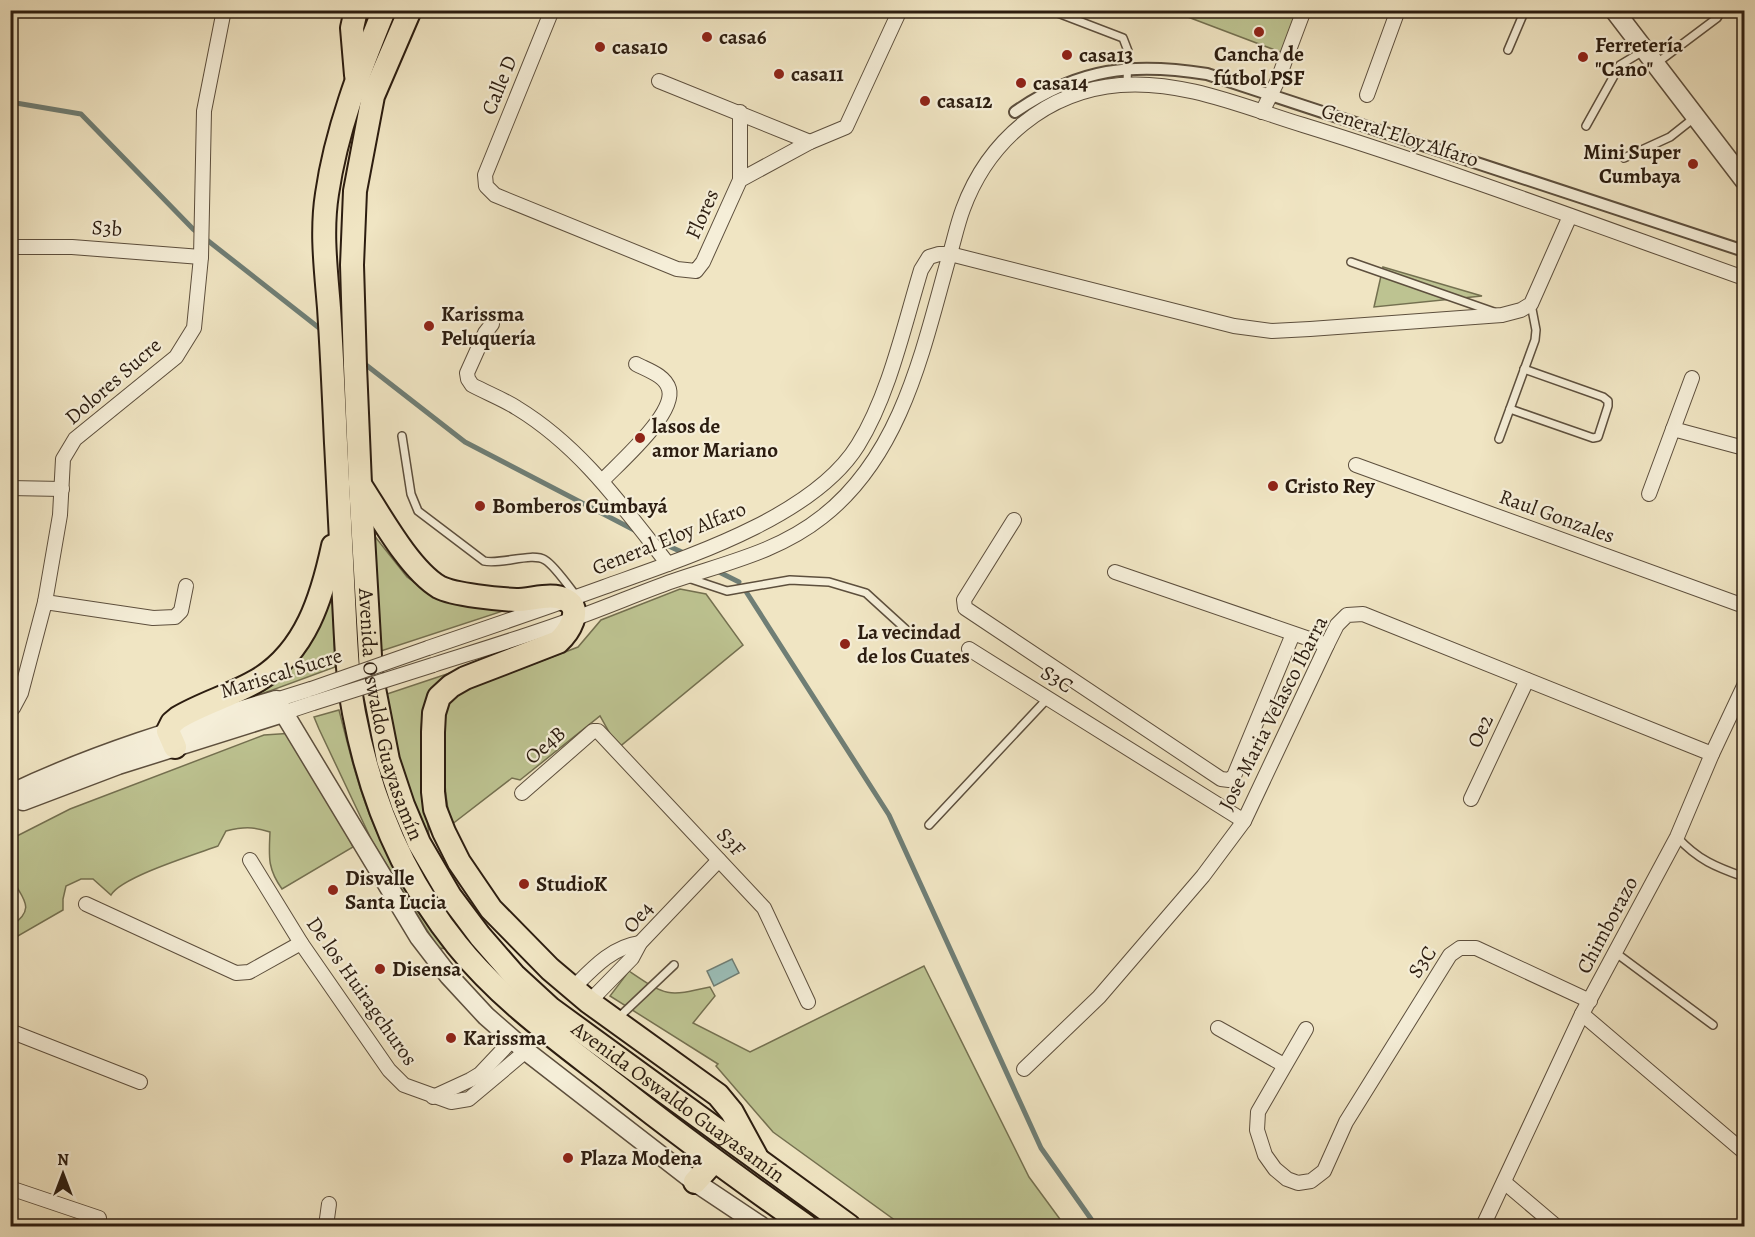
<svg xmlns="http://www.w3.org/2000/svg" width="1755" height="1237" font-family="Alegreya,serif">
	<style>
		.green { fill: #bdc391; stroke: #747050; stroke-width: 1.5 }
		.water { fill: #9bbeb8; stroke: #6f7e75; stroke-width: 1.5 }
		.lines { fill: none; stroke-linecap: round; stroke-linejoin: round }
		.stream { stroke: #6f7e75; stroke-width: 5 }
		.service-casing { stroke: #5d4f3d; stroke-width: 10 }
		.pedestrian-casing { stroke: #5d4f3d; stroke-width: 14 }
		.minor-casing { stroke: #5d4f3d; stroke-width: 16 }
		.tertiary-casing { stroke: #5d4f3d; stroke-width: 21 }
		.primary-casing { stroke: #2c1d10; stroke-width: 26 }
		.service { stroke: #f5eed8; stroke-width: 7 }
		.pedestrian { stroke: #f5eed8; stroke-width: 10 }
		.minor { stroke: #f5eed8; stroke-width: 14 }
		.tertiary { stroke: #f5eed8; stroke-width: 18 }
		.primary { stroke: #f0e5c3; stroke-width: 22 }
		.minor-bridge-casing { stroke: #5d4f3d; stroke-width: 16; stroke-linecap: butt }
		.minor-bridge { stroke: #f5eed8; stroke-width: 14 }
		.poi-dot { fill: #8f2418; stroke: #f5eed8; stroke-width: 2 }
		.labels { text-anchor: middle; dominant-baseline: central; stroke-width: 4.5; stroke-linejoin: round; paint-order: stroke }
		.poi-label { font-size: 21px; font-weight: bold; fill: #2c1d10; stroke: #f5eed8; text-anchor: start }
		.street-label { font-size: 21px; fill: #2c1d10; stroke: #f5eed8 }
	</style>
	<rect width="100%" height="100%" fill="#f0e5c3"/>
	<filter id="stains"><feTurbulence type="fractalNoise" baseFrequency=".00333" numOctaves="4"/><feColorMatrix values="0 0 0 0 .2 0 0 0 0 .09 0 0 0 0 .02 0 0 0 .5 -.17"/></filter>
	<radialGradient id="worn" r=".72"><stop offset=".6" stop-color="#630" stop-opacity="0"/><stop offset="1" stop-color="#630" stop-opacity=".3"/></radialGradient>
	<g class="green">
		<polygon points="1172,11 1299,11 1283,53"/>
		<polygon points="1383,267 1482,296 1374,307"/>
		<polygon points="373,534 407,577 431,594 506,610 381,651"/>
		<polygon points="332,578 335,667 237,703 266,685"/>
		<path d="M680 589 706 594 743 645 618 748 600 716 520 780 512 778 451 825C441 779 443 742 447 697L578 647 601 620Z"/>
		<path d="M456 671C448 677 436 683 430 691 412 720 426 802 429 836L411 795 397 749 387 694Z"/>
		<path d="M339 710C349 750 359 791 375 828 394 872 423 910 449 949L438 948 372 841 319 729 314 717Z"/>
		<path d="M294 733 353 847 282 889C267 868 269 856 270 832 253 826 242 827 226 831L218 846C196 854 121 877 111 895L93 879H81L66 886 63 899V910L11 940V926C42 906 15 894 11 873 8 863 11 849 11 839L70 809 264 735Z"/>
		<path d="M924 966 1029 1177 1065 1226H903L773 1132 716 1066 718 1064 610 996 629 971C666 996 666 997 710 987L715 996 693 1023 750 1052Z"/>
	</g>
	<polygon class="water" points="732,959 739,973 714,986 707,971"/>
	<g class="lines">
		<g class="stream">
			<polyline points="10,102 81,114 193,229 323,331"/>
			<polyline points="361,361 465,442 638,532"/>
			<polyline points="653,539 684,553"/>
			<polyline points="717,571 739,582"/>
			<polyline points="745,590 889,815 1041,1148 1096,1226"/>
		</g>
		<defs>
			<g id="service">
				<polyline points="1050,10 1123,38 1128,51 1127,85"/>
				<polyline points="1508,50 1525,10"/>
				<polyline points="1657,63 1717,18 1722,10"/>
				<polyline points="1586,126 1620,65 1645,50"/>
				<polyline points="1624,158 1670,137 1694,118"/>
				<polyline points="1351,262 1494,312"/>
				<polyline points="1510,409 1593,438 1598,437 1608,406 1608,401 1603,397 1524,369"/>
				<path d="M402 436 411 494 418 511 484 561C501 565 532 552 545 560 554 565 570 588 577 597"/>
				<polyline points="1499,439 1535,340 1536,330 1531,304"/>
				<polyline points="688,578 727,591 790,580 829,582 866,593 911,634"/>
				<polyline points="929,825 1048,698"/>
				<path d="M1677 837C1698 860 1716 867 1744 877"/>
				<polyline points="1616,953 1713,1025"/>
				<polyline points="617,1019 674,965"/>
			</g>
			<path id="pedestrian" d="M1015 112C1079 68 1132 62 1207 74L1744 251"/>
			<g id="minor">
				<polyline points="552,10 485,175 486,186 495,195 677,269 696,271 703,262 740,180 810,142 846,127 900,10"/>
				<polyline points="659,81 810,142"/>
				<polyline points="1367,95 1398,10"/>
				<polyline points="740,112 740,180"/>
				<polyline points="1262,112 1277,82 1304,10"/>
				<polyline points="10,247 72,247 201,257"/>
				<path d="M492 324 485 333 467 373 468 379 472 385C487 393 503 399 517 408 581 447 623 507 668 564"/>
				<polyline points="1673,429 1744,448"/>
				<polyline points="1356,465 1744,606"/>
				<path d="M602 481C619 463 676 414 669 389 665 375 647 370 636 364"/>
				<polyline points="10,488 62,489"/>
				<polyline points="1649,494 1692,378"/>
				<polyline points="1014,520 964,600 965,608 1221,779 1229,780 1234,776 1293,634"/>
				<polyline points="1115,572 1327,645"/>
				<polyline points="45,602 153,618 175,617 181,611 186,586"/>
				<path d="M428 648C487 628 546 608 604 587 682 559 813 518 858 445 889 395 904 326 921 270L929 257 939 254H950L1234 326 1272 331 1310 329 1502 315 1521 310 1531 304 1570 216"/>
				<polyline points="969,649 1244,821"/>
				<path d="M433 665C480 650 527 636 573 619 607 607 639 593 673 581 725 563 778 552 822 517 902 455 923 349 949 257 954 241 957 225 963 209 988 141 1046 91 1120 85 1183 80 1244 107 1303 125 1452 171 1598 226 1744 278"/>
				<polyline points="276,700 311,689"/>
				<polyline points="13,708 21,693 45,602 60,515 63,459 75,439 176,357 194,328 201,257 204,111 224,10"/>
				<polyline points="283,713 313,703"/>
				<polyline points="522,793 593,731 598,731 764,908 808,1002"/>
				<polyline points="1471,799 1527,680"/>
				<polyline points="250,860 301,943 389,1070 404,1085 451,1102 469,1099 526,1051"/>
				<polyline points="86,904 236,973 249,972 301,943"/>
				<path d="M573 988C593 968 612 947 640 943"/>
				<polyline points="589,1002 632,958 640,943 719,860"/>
				<polyline points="1582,1014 1744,1152"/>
				<polyline points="1218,1028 1284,1065"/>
				<polyline points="1306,1029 1258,1112 1257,1130 1265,1155 1275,1169 1287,1179 1298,1183 1311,1181 1324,1171 1346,1122 1450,955 1460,948 1476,948 1590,1001"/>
				<polyline points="10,1031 140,1082"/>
				<polyline points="1024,1069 1099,997 1203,876 1244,821 1327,645 1337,625 1347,615 1363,614 1712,754"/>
				<polyline points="433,1097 470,1080 480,1074 513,1039"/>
				<polyline points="1504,1182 1556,1226"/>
				<polyline points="10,1188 99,1218"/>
				<polyline points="326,1226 329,1204"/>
				<polyline points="1483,1226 1582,1014 1677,837 1712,754 1744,686"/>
			</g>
			<g id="tertiary">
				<polyline points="1614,10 1744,180"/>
				<path d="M10 794C98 752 184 727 276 700L419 937 449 976 486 1016 526 1051 695 1182 761 1226"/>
				<polyline points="23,801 118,765 283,713"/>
			</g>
			<g id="primary">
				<polyline points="356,10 352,28 356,75"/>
				<path d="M384 10C360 69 336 131 327 194 321 232 326 270 329 308 332 353 334 398 336 443 339 495 341 547 344 600 346 637 347 676 354 713 370 797 403 878 457 945 502 1001 562 1043 617 1086 679 1135 742 1181 806 1226"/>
				<path id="s1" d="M410 10 373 96 355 191 352 265 355 366 360 484 371 673 388 760 403 805 419 843 450 896 480 936 514 975 551 1009 849 1226"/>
				<path d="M361 486C380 515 409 569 439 587 454 595 499 599 516 600 532 600 552 592 566 600 584 609 568 633 558 642L465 678 451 686 439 697 434 713 433 732V792L435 809 444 832 459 862 491 909 550 969 589 1002 718 1095 732 1112 756 1156"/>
				<path d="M175 747 168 731 172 723 178 718C203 703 233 695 258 680 306 651 322 597 333 546"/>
				<polyline points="695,1182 714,1161"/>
			</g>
		</defs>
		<use href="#service" class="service-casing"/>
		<use href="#pedestrian" class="pedestrian-casing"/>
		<use href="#minor" class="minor-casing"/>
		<use href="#tertiary" class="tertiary-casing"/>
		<use href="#primary" class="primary-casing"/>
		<use href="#service" class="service"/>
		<use href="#pedestrian" class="pedestrian"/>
		<use href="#minor" class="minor"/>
		<use href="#tertiary" class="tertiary"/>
		<use href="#primary" class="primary"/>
		<defs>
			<g id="minor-bridge">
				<polyline points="311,689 428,648"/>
				<polyline points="313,703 433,665"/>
			</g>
		</defs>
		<use href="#minor-bridge" class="minor-bridge-casing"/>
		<use href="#minor-bridge" class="minor-bridge"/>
	</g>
	<g class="poi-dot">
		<circle cx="1259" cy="32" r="6"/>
		<circle cx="707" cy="37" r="6"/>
		<circle cx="600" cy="47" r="6"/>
		<circle cx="1067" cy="55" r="6"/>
		<circle cx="1583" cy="57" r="6"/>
		<circle cx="779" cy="74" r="6"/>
		<circle cx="1021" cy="83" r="6"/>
		<circle cx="925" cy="101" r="6"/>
		<circle cx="1693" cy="164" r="6"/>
		<circle cx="429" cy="326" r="6"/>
		<circle cx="640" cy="438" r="6"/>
		<circle cx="1273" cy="486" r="6"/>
		<circle cx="480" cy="506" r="6"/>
		<circle cx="845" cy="644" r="6"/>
		<circle cx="524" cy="884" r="6"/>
		<circle cx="333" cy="890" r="6"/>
		<circle cx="380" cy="969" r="6"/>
		<circle cx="451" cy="1038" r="6"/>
		<circle cx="568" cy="1158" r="6"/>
	</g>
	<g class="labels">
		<g class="poi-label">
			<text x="719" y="37">casa6</text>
			<text x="1595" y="45">Ferretería<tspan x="1595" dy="24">"Cano"</tspan></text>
			<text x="612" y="47">casa10</text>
			<text x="1259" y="54" text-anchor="middle">Cancha de<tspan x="1259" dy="24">fútbol PSF</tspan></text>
			<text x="1079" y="55">casa13</text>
			<text x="791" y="74">casa11</text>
			<text x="1033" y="83">casa14</text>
			<text x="937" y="101">casa12</text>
			<text x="1681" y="152" text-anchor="end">Mini Super<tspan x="1681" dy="24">Cumbaya</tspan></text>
			<text x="441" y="314">Karissma<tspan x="441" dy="24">Peluquería</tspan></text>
			<text x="652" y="426">lasos de<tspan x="652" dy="24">amor Mariano</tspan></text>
			<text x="1285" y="486">Cristo Rey</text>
			<text x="492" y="506">Bomberos Cumbayá</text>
			<text x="857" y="632">La vecindad<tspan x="857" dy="24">de los Cuates</tspan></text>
			<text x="345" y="878">Disvalle<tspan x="345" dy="24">Santa Lucia</tspan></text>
			<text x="536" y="884">StudioK</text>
			<text x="392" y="969">Disensa</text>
			<text x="463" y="1038">Karissma</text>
			<text x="580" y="1158">Plaza Modena</text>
		</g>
		<g class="street-label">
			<text transform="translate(499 85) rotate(-68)">Calle D</text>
			<text transform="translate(1400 135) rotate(18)">General Eloy Alfaro</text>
			<text transform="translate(702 214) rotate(-66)">Flores</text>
			<text transform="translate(107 228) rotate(4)">S3b</text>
			<text transform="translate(113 381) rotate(-41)">Dolores Sucre</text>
			<text transform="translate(1557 516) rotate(20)">Raul Gonzales</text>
			<text transform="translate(669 538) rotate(-22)">General Eloy Alfaro</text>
			<text transform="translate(281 673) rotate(-17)">Mariscal Sucre</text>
			<text transform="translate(1057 679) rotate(32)">S3C</text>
			<text stroke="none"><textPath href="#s1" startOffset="717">Avenida Oswaldo Guayasamín</textPath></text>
			<text transform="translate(1273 713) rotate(-63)">Jose Maria Velasco Ibarra</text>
			<text transform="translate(1480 731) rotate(-65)">Oe2</text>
			<text transform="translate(545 745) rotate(-41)">Oe4B</text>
			<text transform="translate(731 842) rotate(47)">S3F</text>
			<text transform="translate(638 917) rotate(-49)">Oe4</text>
			<text transform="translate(1607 925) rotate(-62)">Chimborazo</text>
			<text transform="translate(1422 962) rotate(-56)">S3C</text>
			<text transform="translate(362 991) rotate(55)">De los Huiragchuros</text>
			<text stroke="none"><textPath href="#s1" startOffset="1221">Avenida Oswaldo Guayasamín</textPath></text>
		</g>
	</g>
	<rect width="1755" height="1237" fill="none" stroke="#f0e5c3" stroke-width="36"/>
	<rect x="12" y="12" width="1731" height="1213" fill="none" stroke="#2c1d10" stroke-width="3"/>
	<rect x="18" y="18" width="1719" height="1201" fill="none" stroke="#2c1d10" stroke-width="1.5"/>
	<g transform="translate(63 1174)" stroke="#f5eed8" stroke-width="4.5" paint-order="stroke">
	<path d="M0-4.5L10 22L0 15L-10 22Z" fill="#2c1d10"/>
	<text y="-9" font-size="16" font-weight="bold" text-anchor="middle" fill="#2c1d10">N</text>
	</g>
	<rect width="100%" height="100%" filter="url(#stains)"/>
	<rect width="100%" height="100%" fill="url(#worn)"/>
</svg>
